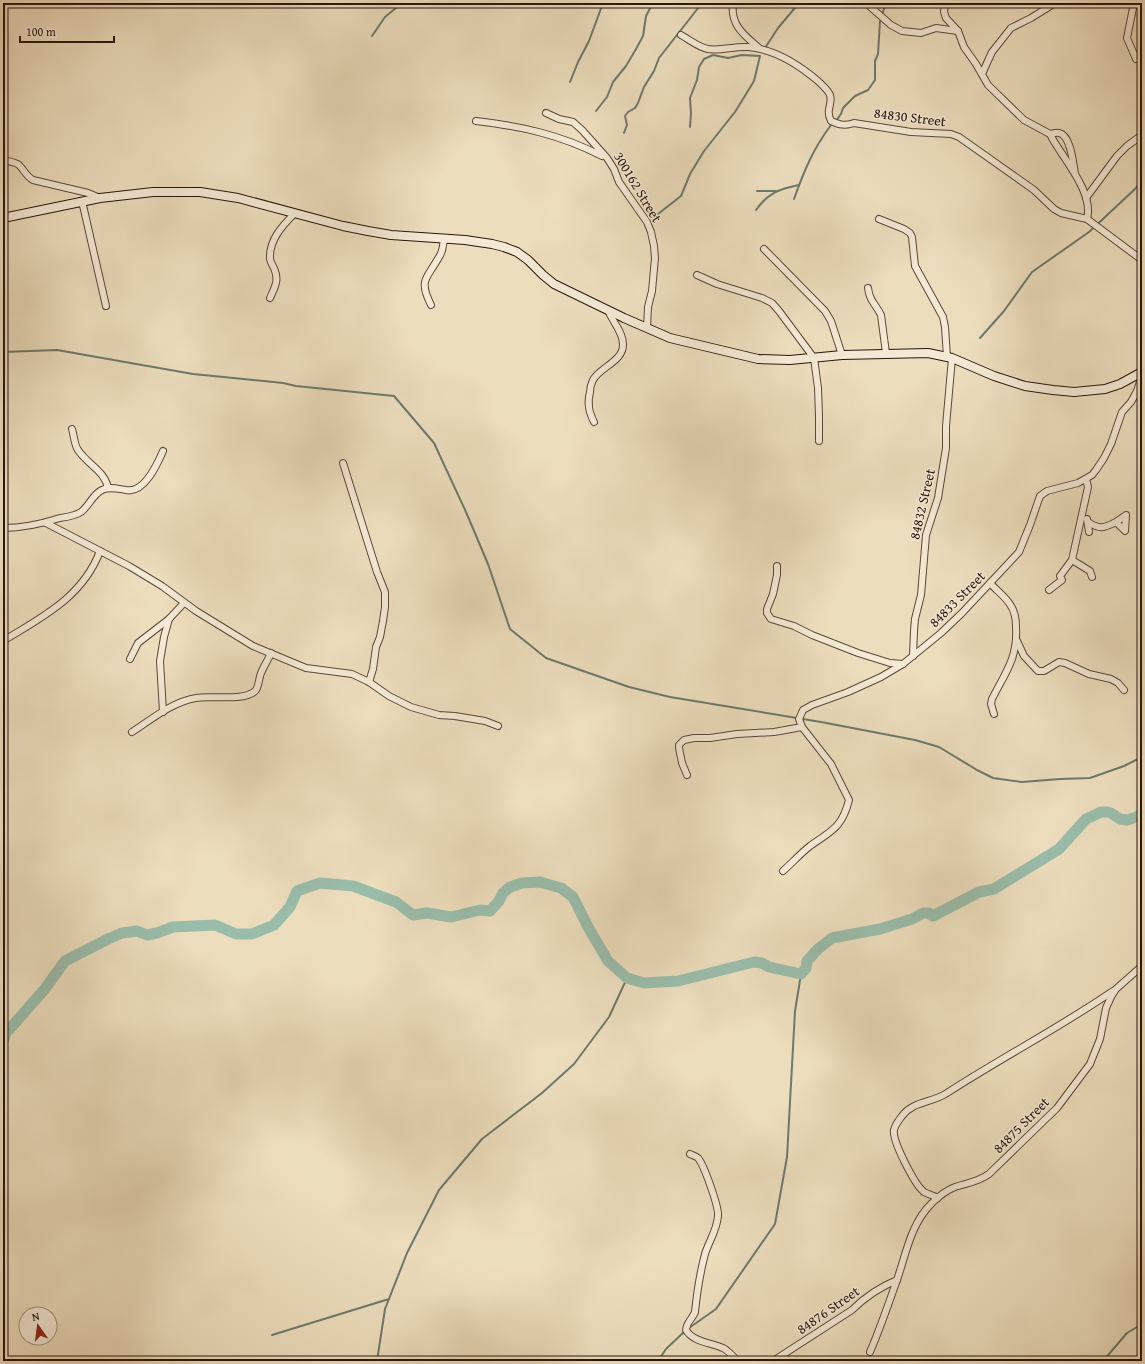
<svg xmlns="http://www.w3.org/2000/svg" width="1145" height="1364" font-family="'Gentium Book Plus',serif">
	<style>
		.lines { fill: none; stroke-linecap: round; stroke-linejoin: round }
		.stream { stroke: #6d7a6c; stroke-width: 2 }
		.river { stroke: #9abdab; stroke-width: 11 }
		.street-casing { stroke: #5a4839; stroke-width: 8 }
		.secondary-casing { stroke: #29160d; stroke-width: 10 }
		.street { stroke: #f3e9d4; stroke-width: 6 }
		.secondary { stroke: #f3e9d4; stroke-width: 8 }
		.labels { text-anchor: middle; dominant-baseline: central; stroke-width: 3; stroke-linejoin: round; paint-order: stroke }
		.street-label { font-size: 14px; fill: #29160d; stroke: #f3e9d4 }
	</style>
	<rect width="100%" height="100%" fill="#ecddbd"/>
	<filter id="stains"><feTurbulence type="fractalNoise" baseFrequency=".005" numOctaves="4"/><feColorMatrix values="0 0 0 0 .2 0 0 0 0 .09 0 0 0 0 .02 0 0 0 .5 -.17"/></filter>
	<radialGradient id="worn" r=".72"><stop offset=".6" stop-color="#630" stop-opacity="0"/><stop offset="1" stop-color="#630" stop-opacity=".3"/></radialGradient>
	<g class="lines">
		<g class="stream">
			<polyline points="372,36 385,17 402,3"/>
			<polyline points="765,48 778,28 799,3"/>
			<polyline points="570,82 578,62 589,41 603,3"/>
			<polyline points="596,111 607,97 613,82 626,66 636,49 643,36 646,16 653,3"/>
			<polyline points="836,121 841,114 843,108 855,96 868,90 875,80 875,61 878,54 880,21 886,3"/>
			<polyline points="624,133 627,125 625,116 628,112 635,108 638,103 644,87 654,71 659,58 702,3"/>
			<polyline points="757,191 776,191"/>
			<path d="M794 199C804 171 813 149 831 125"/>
			<path d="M756 210C768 193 779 189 799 185"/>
			<polyline points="658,214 681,196 690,174 704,151 735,112 754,81 760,56 742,55 728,58 713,55 704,59 699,67 697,80 690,98 691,113 690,127"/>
			<polyline points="980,338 1004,311 1032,272 1089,232 1135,189 1142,180"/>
			<polyline points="3,352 57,350 193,374 283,383 296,386 394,396 434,443 466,512 488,564 510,629 546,658 629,687 670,697 821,722 915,740 939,747 977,770 993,778 1022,782 1060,779 1090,778 1124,766 1142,757"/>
			<polyline points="689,1328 716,1309 775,1224 787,1157 795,1011 801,974"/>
			<polyline points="272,1335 389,1299"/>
			<polyline points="572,1357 587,1361"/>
			<polyline points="377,1361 385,1309 407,1253 439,1190 482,1139 542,1093 574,1064 609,1017 627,978"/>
			<polyline points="658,1361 666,1349 685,1331"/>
			<polyline points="1103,1361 1127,1333 1142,1324"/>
		</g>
		<polyline class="river" points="3,1042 6,1033 44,990 65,961 108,939 122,933 137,931 147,935 157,933 173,927 215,925 236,934 252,934 274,925 290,907 297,891 320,883 353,886 396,902 413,915 427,913 451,917 480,910 490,911 499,901 503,893 510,887 522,883 540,882 561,888 573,897 588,927 608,961 627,978 644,983 678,981 754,962 762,963 769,967 801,974 806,968 807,961 818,949 832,938 880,929 912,919 923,913 929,913 933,916 979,892 994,889 1059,849 1086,819 1095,815 1101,812 1107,812 1111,813 1120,819 1127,820 1137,817 1142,814"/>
		<defs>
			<g id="street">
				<path d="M733 3C730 25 744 35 759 48"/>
				<polyline points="866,3 891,25 902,31 921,33 936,28 958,31"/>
				<path d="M945 3 944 12 946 18 958 31 964 47 976 64 988 85 1024 120 1050 134 1052 138C1065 161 1094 193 1087 219"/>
				<polyline points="1134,3 1127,38 1136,59"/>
				<path d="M681 35C690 40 698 47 708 49 721 51 734 46 748 47 774 49 798 64 818 81 822 85 828 90 830 95 833 105 825 109 831 121 840 125 845 126 854 123L911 132 951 134 959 137 1034 190 1054 209 1061 213 1087 219 1142 260"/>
				<polyline points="982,74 992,52 1011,28 1031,18 1055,3"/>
				<polyline points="546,113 559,119 573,122 582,130 607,158 614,169 619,182 647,222 651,232 654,246 655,258 652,291 648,307 647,328"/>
				<path d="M476 121C521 126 561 135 602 156"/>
				<path d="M1050 134C1052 134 1056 132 1059 133 1071 135 1073 164 1075 173"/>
				<path d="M3 160C8 161 15 162 19 165 24 170 26 176 33 180L88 193 100 198"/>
				<polyline points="1086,198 1117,156 1127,146 1142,135"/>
				<polyline points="82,201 106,306"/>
				<polyline points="879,219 904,229 910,233 912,237 915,266 943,317 945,327 947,357"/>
				<polyline points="764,249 825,311 831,321 842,355"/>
				<polyline points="697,275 717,284 762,298 772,303 779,311 814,358 818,388 819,416 819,441"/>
				<path d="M868 288C870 302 875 303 881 315L886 353"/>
				<path d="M270 298C274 289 279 281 275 271 274 267 271 264 270 259 269 240 282 226 295 213"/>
				<path d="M431 305C418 279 427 279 439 257 443 252 443 245 444 239"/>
				<path d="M594 422C589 412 587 404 590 392 590 389 591 384 593 380 600 367 624 361 623 344 623 332 612 321 608 310"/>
				<path d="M72 429C74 435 74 444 78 450 87 464 105 471 108 488"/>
				<polyline points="343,463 377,572 385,592 385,607 383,621 380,637 376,647 373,669 369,682"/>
				<polyline points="1087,519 1089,532"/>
				<path d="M1088 522C1100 530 1104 528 1116 522L1125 531 1126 515 1116 522"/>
				<polyline points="46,523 129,566 162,586 196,611 253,646 306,668 352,674 369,682 389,696 411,707 439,715 455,716 485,721 498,726"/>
				<path d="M3 528C23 528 41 524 60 518 67 517 75 516 81 512 89 506 93 494 102 490 109 486 118 489 126 490 144 494 157 465 163 451"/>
				<polyline points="1072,560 1090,571 1092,577"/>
				<polyline points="777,566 777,575 773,594 767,609 767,613 771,619 794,626 812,635 858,653 890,663 903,664"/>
				<path d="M990 583C997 591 1006 597 1011 606 1015 612 1016 620 1016 627 1018 658 1005 673 992 699L991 704 994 714"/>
				<polyline points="1049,590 1062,580 1060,576 1072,560 1088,487 1086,479"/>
				<path d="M3 641C42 617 83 597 100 551"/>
				<polyline points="1017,641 1024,656 1038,671 1044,671 1059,662 1065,663 1089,674 1111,679 1118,683 1124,690"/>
				<polyline points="913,656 914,631 915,619 921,595 926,535 938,498 946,448 946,426 952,358"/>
				<polyline points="130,659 138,643 169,619 184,603"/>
				<polyline points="163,712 160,661 164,637 169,619"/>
				<path d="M132 732C152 719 172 702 196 698 211 695 246 702 256 690 259 685 259 678 261 673 264 666 268 660 271 653"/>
				<polyline points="687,775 682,763 679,748 679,745 684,740 694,738 710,738 737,734 774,732 802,727"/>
				<path d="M783 871C792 863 801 853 810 846 831 831 842 828 849 800L831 764 802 727 799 719 803 710 812 705 848 692 881 677 903 664 941 633 962 613 1019 552 1030 525 1040 496 1047 491 1078 483 1092 475 1096 470 1104 458 1111 444 1122 412 1131 402 1137 391 1142 376"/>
				<path d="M690 1154C692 1155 696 1156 698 1158 704 1165 719 1207 718 1216 717 1230 709 1241 705 1254 700 1273 697 1292 695 1312 693 1318 686 1323 686 1330 693 1342 712 1343 723 1348 729 1351 733 1357 738 1361"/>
				<path d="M938 1198C934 1196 928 1194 924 1192 915 1185 892 1141 894 1130 895 1125 899 1120 902 1116 913 1101 932 1103 947 1093 1001 1058 1059 1028 1113 991"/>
				<path d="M870 1352C880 1329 888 1305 897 1280 906 1254 911 1223 932 1203 938 1197 947 1190 955 1187 967 1183 978 1182 989 1174L1057 1108 1090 1064 1100 1039 1106 1008 1111 997 1116 989 1142 966"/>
				<path d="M773 1361 852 1310C865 1297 880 1287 897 1280"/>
			</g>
			<polyline id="secondary" points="3,218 100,198 153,192 200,192 238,198 343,226 368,231 391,235 465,240 492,244 504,247 517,252 528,260 543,275 554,284 624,318 670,338 758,359 790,360 842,355 928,353 952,358 994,376 1025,386 1053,390 1074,392 1105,389 1120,384 1142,372"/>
		</defs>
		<use href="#street" class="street-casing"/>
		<use href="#secondary" class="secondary-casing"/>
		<use href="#street" class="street"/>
		<use href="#secondary" class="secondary"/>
	</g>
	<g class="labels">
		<g class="street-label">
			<text transform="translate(910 117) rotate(7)">84830 Street</text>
			<text transform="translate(638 187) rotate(59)">300162 Street</text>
			<text transform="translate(922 504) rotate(-77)">84832 Street</text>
			<text transform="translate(957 599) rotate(-45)">84833 Street</text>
			<text transform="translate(1021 1125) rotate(-45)">84875 Street</text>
			<text transform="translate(828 1310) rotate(-35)">84876 Street</text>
		</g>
	</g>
	<rect width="1145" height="1364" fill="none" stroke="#ecddbd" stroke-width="16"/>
	<rect x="4" y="4" width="1137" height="1356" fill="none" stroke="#29160d" stroke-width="2"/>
	<rect x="8" y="8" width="1129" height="1348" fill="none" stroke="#29160d"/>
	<g transform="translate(38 1326) rotate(346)"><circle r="19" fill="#f3e9d4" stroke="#a29584"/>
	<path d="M0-3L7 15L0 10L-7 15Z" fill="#8f2418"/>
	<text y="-6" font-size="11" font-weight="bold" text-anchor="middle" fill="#29160d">N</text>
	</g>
	<path d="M20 36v6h94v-6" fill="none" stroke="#29160d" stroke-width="2"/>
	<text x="26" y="36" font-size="12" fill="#29160d" stroke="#f3e9d4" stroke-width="3" paint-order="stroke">100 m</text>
	<rect width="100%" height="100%" filter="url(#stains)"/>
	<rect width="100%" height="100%" fill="url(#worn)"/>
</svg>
